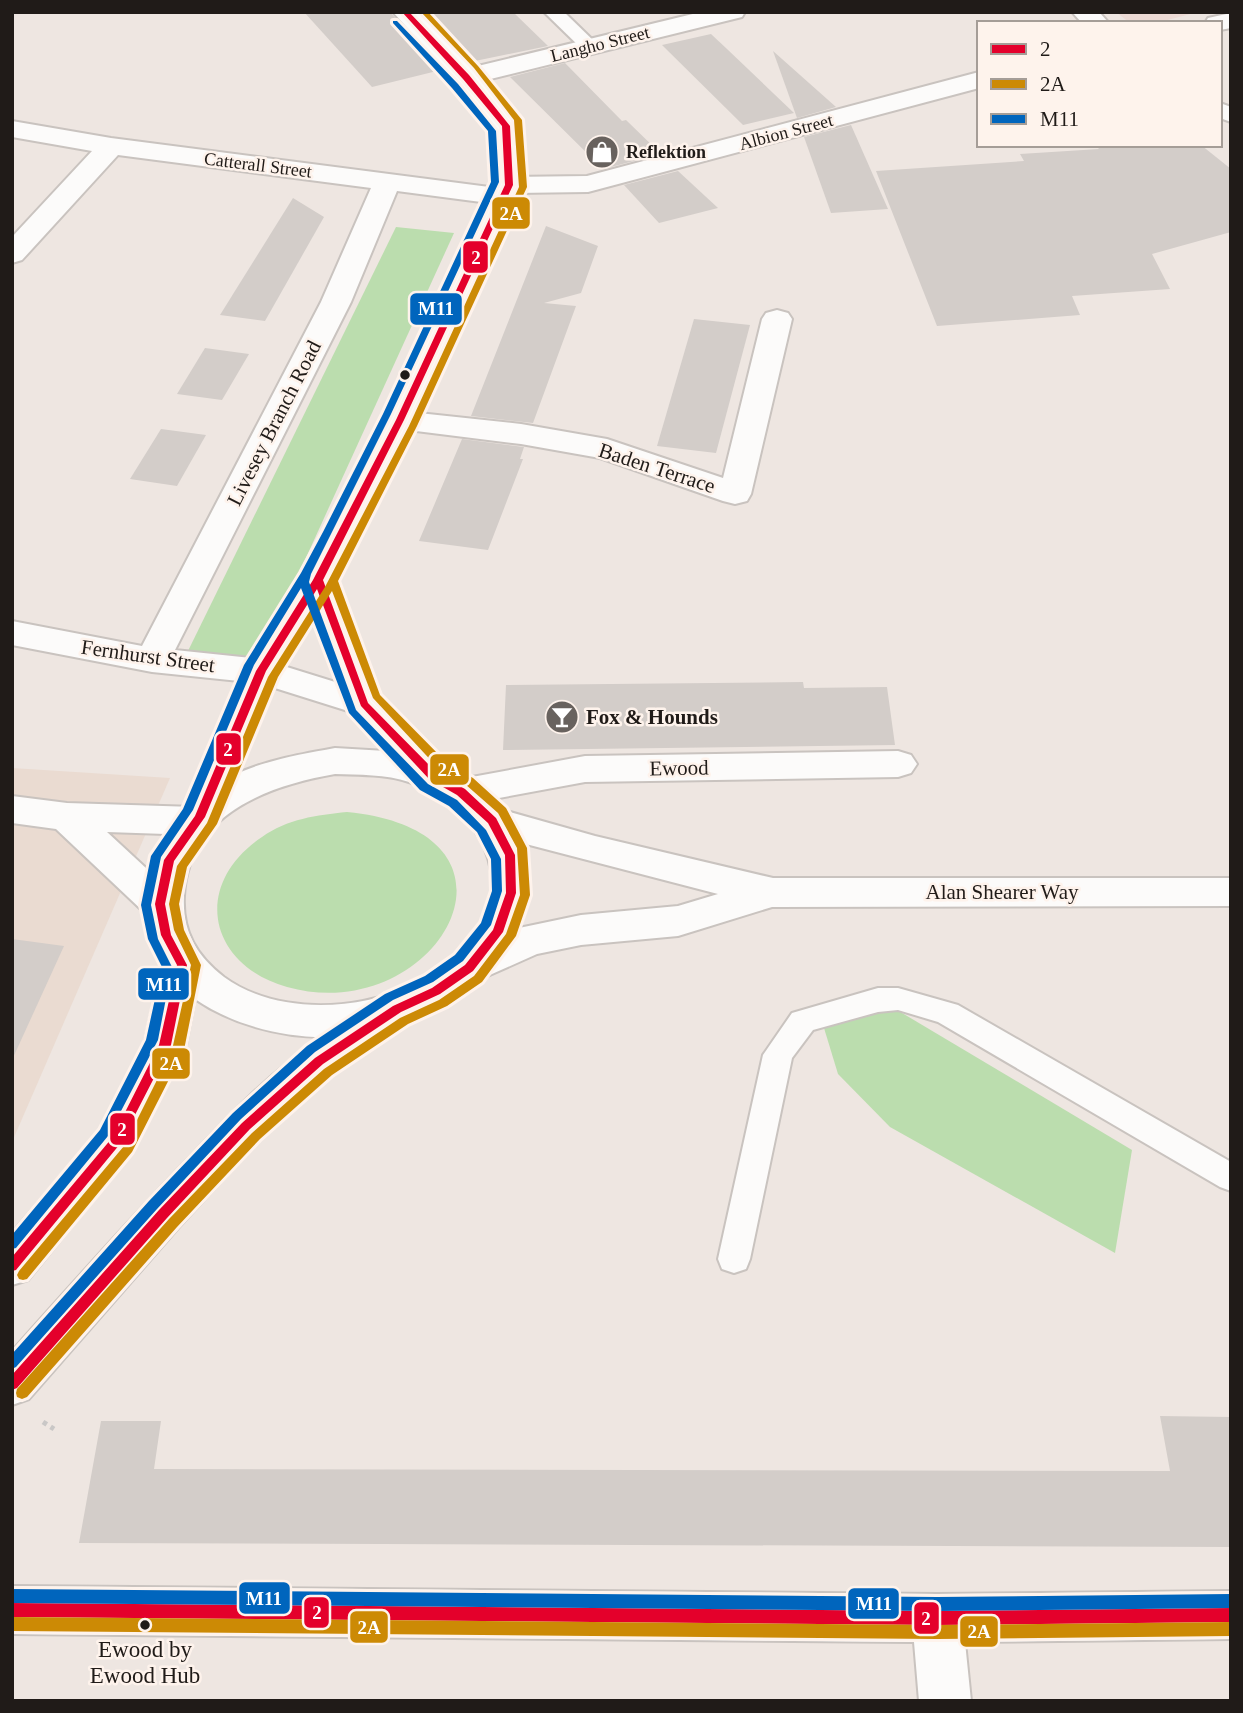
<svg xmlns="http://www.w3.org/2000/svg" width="1243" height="1713" font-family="Georgia,serif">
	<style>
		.built { fill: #eadbd1 }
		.industrial { fill: #ecdad4 }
		.green { fill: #bbddae }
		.building { fill: #d3cdc9 }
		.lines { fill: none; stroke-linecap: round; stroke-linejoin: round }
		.lane-casing { stroke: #c9c3bf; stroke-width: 4 }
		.street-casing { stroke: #c9c3bf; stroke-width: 4 }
		.primary-casing { stroke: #c9c3bf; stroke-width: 4 }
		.highway-casing { stroke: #c9c3bf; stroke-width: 4 }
		.path-far1 { stroke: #c9c7c6; stroke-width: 3.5; stroke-dasharray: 2.5 2.5; stroke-linecap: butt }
		.path { stroke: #c9c7c6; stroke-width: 5; stroke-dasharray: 4.5 4.5; stroke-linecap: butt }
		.lane { fill: #fcfbfa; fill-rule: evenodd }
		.street { fill: #fcfbfa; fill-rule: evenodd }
		.primary { fill: #fcfbfa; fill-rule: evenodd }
		.highway { fill: #fcfbfa; fill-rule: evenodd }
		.bus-1-casing { stroke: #fef3ec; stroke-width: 6 }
		.bus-2-casing { stroke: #fef3ec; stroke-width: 6 }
		.bus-3-casing { stroke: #fef3ec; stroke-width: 6 }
		.bus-1 { fill: #e4002b; fill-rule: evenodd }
		.bus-2 { fill: #cc8a05; fill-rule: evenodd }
		.bus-3 { fill: #0065bd; fill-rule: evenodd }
		.bus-dot { fill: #201b18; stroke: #fef3ec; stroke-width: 2.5 }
		.labels { text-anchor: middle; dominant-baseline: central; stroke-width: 5; stroke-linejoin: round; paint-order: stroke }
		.far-street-label { font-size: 18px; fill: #201b18; stroke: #fef3ec }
		.far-poi-label { font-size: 18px; font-weight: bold; fill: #201b18; stroke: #fef3ec; text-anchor: start }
		.street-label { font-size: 21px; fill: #201b18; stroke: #fef3ec }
		.poi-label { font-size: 21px; font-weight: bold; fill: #201b18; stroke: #fef3ec; text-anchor: start }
		.near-bus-label { font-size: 23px; fill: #201b18; stroke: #fef3ec }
		.line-badge { stroke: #fef3ec; stroke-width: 2.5 }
		.badge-label { font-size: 19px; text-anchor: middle; font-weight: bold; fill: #fff }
	</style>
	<rect width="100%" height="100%" fill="#eee6e1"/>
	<polygon class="built" points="12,768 170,778 12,1142"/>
	<polygon class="industrial" points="1116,12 1198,12 1156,23 1130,23"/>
	<g class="green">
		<polygon points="396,227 454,233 258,663 187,653"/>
		<path d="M347 812C550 832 436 1029 287 987 207 964 192 884 262 837 287 819 317 815 347 812Z"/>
		<polygon points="887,1004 1132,1150 1115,1253 890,1127 838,1074 824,1028"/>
	</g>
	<g class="building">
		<polygon points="304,12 390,12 441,70 372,87"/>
		<polygon points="423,12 513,12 548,46 470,62"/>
		<polygon points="711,34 727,49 794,113 743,125 662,45"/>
		<polygon points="773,51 836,107 797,118"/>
		<polygon points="565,63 622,121 626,120 661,154 603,169 510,77"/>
		<polygon points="851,125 888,209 831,213 804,137"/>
		<polygon points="1095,145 1201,145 1231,169 1231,232 1152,254 1170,289 1072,296 1080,315 937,326 876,171 1024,161 1020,154 1099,149"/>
		<polygon points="678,171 718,208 659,223 624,185"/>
		<polygon points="293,198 324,217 265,321 220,315"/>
		<polygon points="546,226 598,246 581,293 544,303 576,306 533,423 471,416"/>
		<polygon points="694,319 750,325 716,453 657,446"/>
		<polygon points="205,348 249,354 222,400 177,394"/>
		<polygon points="161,429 206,435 177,486 130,479"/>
		<polygon points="462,439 524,447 520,459 523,459 488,550 419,541"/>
		<polygon points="803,682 804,688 887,687 895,745 503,750 506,685"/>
		<polygon points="12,939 64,946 12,1060"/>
		<polygon points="1160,1416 1231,1417 1231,1547 79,1543 101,1421 161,1421 154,1469 1170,1471"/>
	</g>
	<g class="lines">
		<defs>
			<g id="lane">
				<polygon points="544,12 564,12 599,46 590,52 583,50"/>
				<polygon points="1220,103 1231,107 1231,122 1220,118"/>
				<polygon points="878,988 898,988 958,1005 1231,1162 1231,1191 1220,1187 938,1022 898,1010 878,1012 813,1030 792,1058 750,1259 746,1269 734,1273 722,1269 718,1259 763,1055 792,1013"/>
			</g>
			<g id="street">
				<polygon points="701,12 745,12 742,17 466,85 457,83 453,77 457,71"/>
				<polygon points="1072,12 1099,12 1109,23 1082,23"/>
				<polygon points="1231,13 1231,28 1220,30 1220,23 1205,23 1208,18"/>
				<polygon points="979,72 979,88 588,192 515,193 518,197 514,203 504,205 397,191 351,302 175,650 261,659 377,695 382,704 377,713 364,716 259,683 152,672 12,645 12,621 142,646 321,302 371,188 118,155 22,260 12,263 12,237 92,151 12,137 12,121 111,138 497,188 495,185 499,179 509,177 587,176"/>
				<polygon points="777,310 788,313 792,319 751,494 747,501 735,504 723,501 600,458 521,444 400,429 389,427 384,420 389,413 400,411 521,424 607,439 723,478 762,319 766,313"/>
				<polygon points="898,751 911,755 917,764 911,773 898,777 585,782 461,805 448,801 442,792 448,783 461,779 585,756"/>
				<polygon points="12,796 67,803 195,807 208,811 214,821 208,831 195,835 107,832 174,894 180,904 174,914 160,919 146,914 56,829 12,823"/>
				<polygon points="12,1586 937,1594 1231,1591 1231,1639 965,1642 971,1701 919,1701 914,1642 12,1634"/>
			</g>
			<polygon id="primary" points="393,12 419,12 475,71 519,126 523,185 416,420 335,580 380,699 446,767 452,776 446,785 433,789 420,785 351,713 314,615 279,671 219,817 213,827 200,831 187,827 181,817 243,671 301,580 384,420 495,185 493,127 457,83"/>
			<path id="highway" d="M335 748 386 751 435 763 469 779 503 810 595 836 773 878H1231V906L772 907 678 936 581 945 537 954 483 978 465 994 441 1008 400 1023 396 1031 334 1073 261 1138 179 1227 29 1399 12 1405V1351C69 1287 126 1223 185 1162 227 1117 271 1071 323 1037 280 1037 231 1024 195 999L186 1045 131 1153 28 1280 12 1285V1233L101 1129 144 1045 163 963C115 892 166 807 236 774 267 760 302 754 335 748ZM335 774C359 775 386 774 409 782 468 800 515 867 480 927 435 1005 296 1030 224 977 197 956 182 932 184 896 188 815 266 786 335 774ZM522 843 718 894 678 906 581 915 519 928C531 898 532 874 522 843Z"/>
		</defs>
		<use href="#lane" class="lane-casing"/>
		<use href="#street" class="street-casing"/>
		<use href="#primary" class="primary-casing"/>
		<use href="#highway" class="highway-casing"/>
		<polyline class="path-far1" points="149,12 196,12"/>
		<polyline class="path" points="43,1422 54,1429"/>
		<use href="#lane" class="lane"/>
		<use href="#street" class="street"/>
		<use href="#primary" class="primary"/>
		<use href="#highway" class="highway"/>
		<defs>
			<g id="bus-1">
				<polygon points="402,12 409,12 469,75 510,126 513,185 404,420 323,580 368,703 437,773 465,789 496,818 515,855 516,893 503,932 473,971 440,994 401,1012 323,1064 250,1129 167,1218 17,1388 12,1390 12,1375 159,1210 242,1123 315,1058 393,1006 432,988 465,965 493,930 506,893 505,855 488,823 457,795 429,779 361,706 317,589 266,671 205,817 174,861 165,904 171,935 187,965 171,1045 120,1144 16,1270 12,1271 12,1257 112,1138 159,1045 177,965 161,935 155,904 164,860 195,816 256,671 313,580 396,420 505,185 502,126 463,79"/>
				<polygon points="12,1603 937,1611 1231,1608 1231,1622 937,1625 12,1617"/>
			</g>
			<g id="bus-2">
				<polygon points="421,12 428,12 478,66 522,120 527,187 417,426 338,581 380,695 446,762 473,778 506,808 527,848 530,895 516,936 482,982 447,1006 408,1024 332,1075 260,1139 177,1227 27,1397 22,1399 17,1397 16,1393 17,1389 169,1219 252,1133 324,1069 400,1018 439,1000 474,976 506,934 520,895 517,848 498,813 465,784 438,768 373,698 332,591 278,677 217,824 187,867 179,904 184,930 201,965 184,1050 132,1152 27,1279 23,1280 19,1279 17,1275 19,1271 124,1146 172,1050 191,965 174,930 169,904 177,866 207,823 268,677 325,587 409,426 519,187 514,120 474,68"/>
				<polygon points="12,1617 937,1625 1231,1622 1231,1636 937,1639 12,1631"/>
			</g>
			<g id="bus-3">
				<polygon points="393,21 397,21 458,84 496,131 499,182 391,414 311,574 309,582 356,710 428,784 457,800 486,830 501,859 502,891 491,925 463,961 433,982 393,1000 315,1052 241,1119 157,1209 16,1367 12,1369 12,1354 149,1201 233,1113 307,1046 385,994 425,976 455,955 481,923 492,891 491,859 477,832 449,806 420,790 349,713 301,588 254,665 193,810 161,857 151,905 158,939 172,967 158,1040 108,1136 16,1248 12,1249 12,1235 100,1130 146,1040 162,967 148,939 141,905 151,856 183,809 244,665 301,573 323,532 383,414 491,182 488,131 452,88 393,23"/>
				<polygon points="12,1589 937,1597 1231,1594 1231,1608 937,1611 12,1603"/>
			</g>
		</defs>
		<use href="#bus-1" class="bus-1-casing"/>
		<use href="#bus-2" class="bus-2-casing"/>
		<use href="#bus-3" class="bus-3-casing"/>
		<use href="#bus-1" class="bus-1"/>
		<use href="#bus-2" class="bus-2"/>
		<use href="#bus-3" class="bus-3"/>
	</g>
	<defs>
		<symbol id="shop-disc" viewBox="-11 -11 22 22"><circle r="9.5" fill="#68625e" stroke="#fef3ec"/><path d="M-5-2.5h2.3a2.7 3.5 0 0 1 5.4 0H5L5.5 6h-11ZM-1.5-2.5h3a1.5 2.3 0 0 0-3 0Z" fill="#fff"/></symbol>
		<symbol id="bar-disc" viewBox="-11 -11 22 22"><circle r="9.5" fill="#68625e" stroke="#fef3ec"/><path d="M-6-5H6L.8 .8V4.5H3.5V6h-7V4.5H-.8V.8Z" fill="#fff"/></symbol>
	</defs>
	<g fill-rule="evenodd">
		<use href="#shop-disc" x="583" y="133" width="38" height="38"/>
		<use href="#bar-disc" x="543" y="698" width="38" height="38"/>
	</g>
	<g class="bus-dot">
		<circle cx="405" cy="375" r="6"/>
		<circle cx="145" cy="1625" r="6"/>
	</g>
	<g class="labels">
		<g class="far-street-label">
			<text transform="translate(600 44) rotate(-14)">Langho Street</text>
			<text transform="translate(786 132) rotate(-15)">Albion Street</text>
			<text transform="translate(258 165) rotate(7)">Catterall Street</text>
		</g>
		<g class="far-poi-label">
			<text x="626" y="152">Reflektion</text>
		</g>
		<g class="street-label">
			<text transform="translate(274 423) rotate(-63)">Livesey Branch Road</text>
			<text transform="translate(657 468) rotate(18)">Baden Terrace</text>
			<text transform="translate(148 656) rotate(8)">Fernhurst Street</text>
			<text transform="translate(679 768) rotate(-1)">Ewood</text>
			<text x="1002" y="892">Alan Shearer Way</text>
		</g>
		<g class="poi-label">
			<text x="586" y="717">Fox &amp; Hounds</text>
		</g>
		<g class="near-bus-label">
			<text x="145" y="1649">Ewood by<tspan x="145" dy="26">Ewood Hub</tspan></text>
		</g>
	</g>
	<g class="line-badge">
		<rect x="491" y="196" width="40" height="34" rx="7" fill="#cc8a05"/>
		<rect x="462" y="240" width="27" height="34" rx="7" fill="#e4002b"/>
		<rect x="409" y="292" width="54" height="34" rx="7" fill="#0065bd"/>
		<rect x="215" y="732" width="27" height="34" rx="7" fill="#e4002b"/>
		<rect x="429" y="753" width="41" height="33" rx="7" fill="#cc8a05"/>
		<rect x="137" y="967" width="53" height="34" rx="7" fill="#0065bd"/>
		<rect x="151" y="1047" width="40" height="33" rx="7" fill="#cc8a05"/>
		<rect x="109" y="1112" width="27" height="34" rx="7" fill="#e4002b"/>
		<rect x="238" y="1581" width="53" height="34" rx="7" fill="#0065bd"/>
		<rect x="847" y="1587" width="53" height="33" rx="7" fill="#0065bd"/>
		<rect x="303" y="1596" width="27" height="33" rx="7" fill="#e4002b"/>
		<rect x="913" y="1601" width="27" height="34" rx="7" fill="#e4002b"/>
		<rect x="349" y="1610" width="40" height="34" rx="7" fill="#cc8a05"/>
		<rect x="959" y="1615" width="40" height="33" rx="7" fill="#cc8a05"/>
	</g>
	<g class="badge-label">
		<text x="511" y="220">2A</text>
		<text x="476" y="264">2</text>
		<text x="436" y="315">M11</text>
		<text x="228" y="756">2</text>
		<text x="449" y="776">2A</text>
		<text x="164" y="991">M11</text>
		<text x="171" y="1070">2A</text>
		<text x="122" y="1136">2</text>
		<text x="264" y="1605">M11</text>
		<text x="874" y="1610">M11</text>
		<text x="317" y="1619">2</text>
		<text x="926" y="1625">2</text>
		<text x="369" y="1634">2A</text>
		<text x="979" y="1638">2A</text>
	</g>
	<rect width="1243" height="1713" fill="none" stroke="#201b18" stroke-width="28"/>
	<rect x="977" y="21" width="245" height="126" fill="#fef3ec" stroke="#a59d97" stroke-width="2"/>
	<rect x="991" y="44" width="35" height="10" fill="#e4002b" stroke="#a59d97" stroke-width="2"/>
	<text x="1040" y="56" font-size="21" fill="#201b18">2</text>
	<rect x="991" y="79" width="35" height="10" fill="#cc8a05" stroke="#a59d97" stroke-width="2"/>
	<text x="1040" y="91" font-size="21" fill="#201b18">2A</text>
	<rect x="991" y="114" width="35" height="10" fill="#0065bd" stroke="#a59d97" stroke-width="2"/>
	<text x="1040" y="126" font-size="21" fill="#201b18">M11</text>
</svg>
